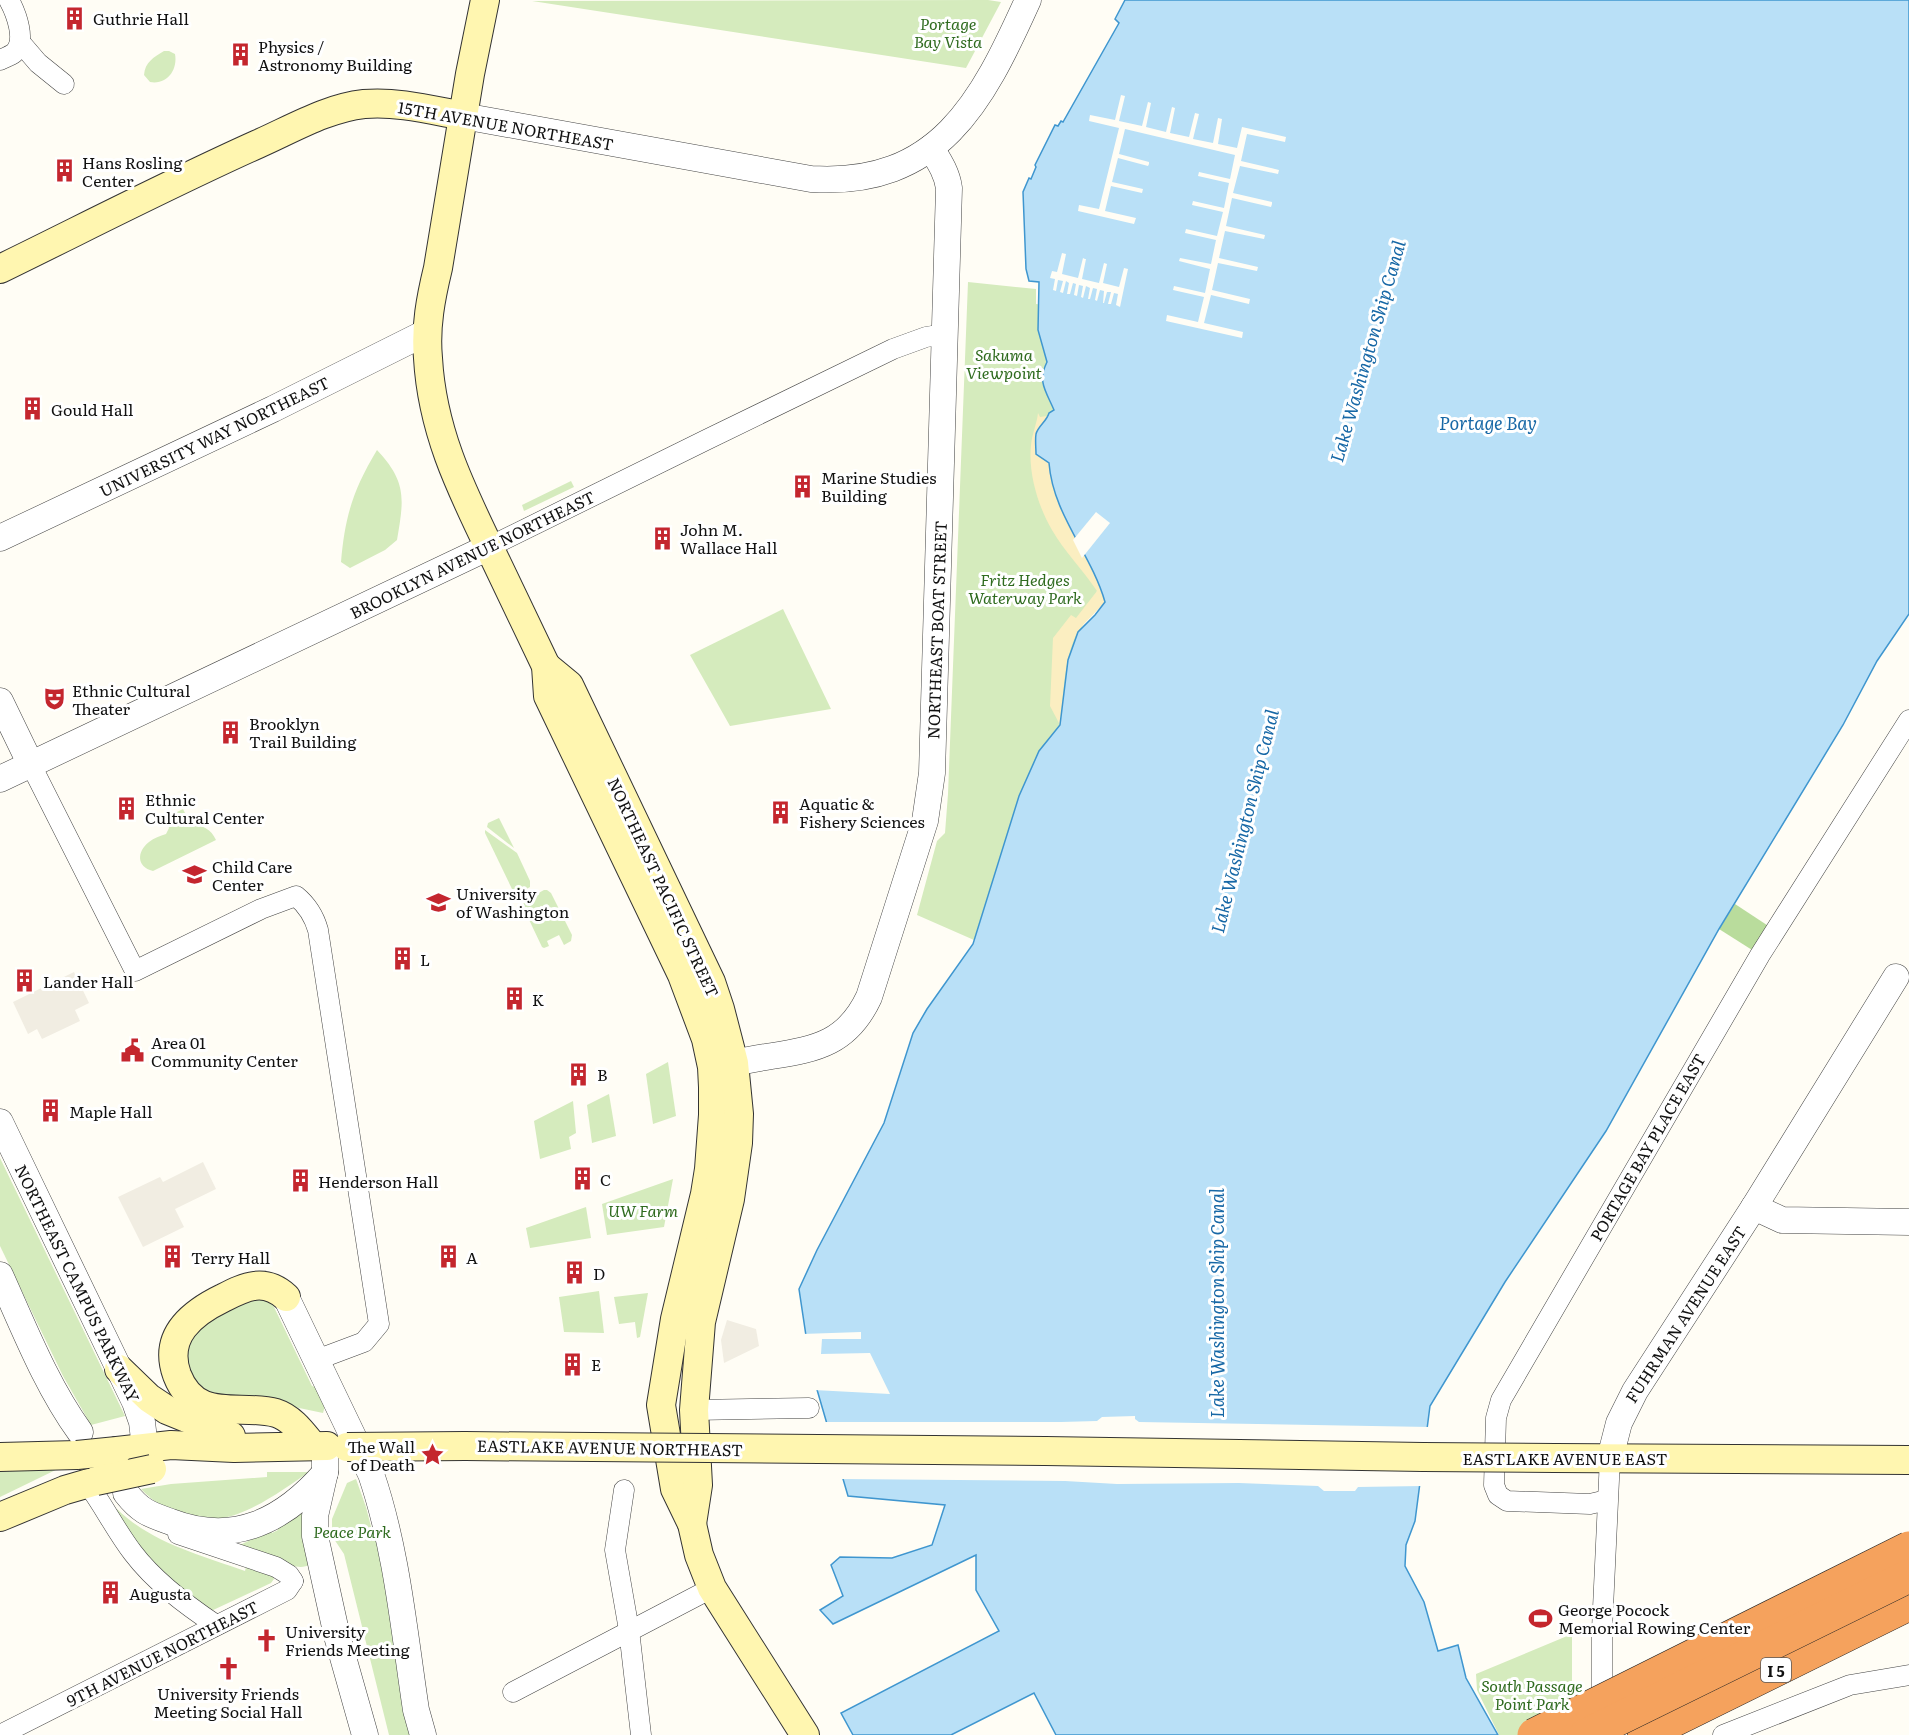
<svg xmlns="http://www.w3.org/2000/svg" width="1909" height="1735" font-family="Literata,serif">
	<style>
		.green { fill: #d5ebbd }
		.forest { fill: #b9dc9c }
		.sand { fill: #fbeec1 }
		.plaza { fill: #f1ede2 }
		.water { fill: #b9e0f7; stroke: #3f96cf; stroke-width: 1.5 }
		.pier { fill: #fffdf5 }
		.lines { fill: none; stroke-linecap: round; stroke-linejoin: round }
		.minor-casing { stroke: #444; stroke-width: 21 }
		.tertiary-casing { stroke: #444; stroke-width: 27 }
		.secondary-casing { stroke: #333; stroke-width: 30 }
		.motorway-casing { stroke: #222; stroke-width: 34 }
		.minor { stroke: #fff; stroke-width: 20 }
		.tertiary { stroke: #fff; stroke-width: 26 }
		.secondary { stroke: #fff6b0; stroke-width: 28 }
		.motorway { stroke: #f5a25d; stroke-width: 33 }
		.secondary-bridge-casing { stroke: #333; stroke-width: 30; stroke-linecap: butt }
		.motorway-bridge-casing { stroke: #222; stroke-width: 34; stroke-linecap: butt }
		.secondary-bridge { stroke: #fff6b0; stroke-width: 28 }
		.motorway-bridge { stroke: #f5a25d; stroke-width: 33 }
		.labels { text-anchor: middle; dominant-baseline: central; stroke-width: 6; stroke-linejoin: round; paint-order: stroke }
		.shield { fill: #fff; stroke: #585858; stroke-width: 1.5 }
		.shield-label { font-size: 15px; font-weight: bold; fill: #111 }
		.poi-label { font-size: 16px; fill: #111; stroke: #fff; text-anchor: start }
		.park-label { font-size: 16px; font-style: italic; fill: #2f6b1f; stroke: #fff }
		.street-label { font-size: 16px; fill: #111; stroke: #fff }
		.water-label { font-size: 18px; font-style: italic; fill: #1768a6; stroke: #fff }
	</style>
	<rect width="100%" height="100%" fill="#fffdf5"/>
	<g class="green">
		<polygon points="988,0 1001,2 966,68 532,1"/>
		<path d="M164 51H169L175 54C178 70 167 85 150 82L144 75C145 62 154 57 164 51Z"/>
		<path d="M968 282 1036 289V304L1044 305 1042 345 1047 362C1037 382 1046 392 1055 411L1043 422 1100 584 1068 660 1060 725 1039 751 1019 796 974 940 917 915 937 841 945 833 948 794Z"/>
		<path d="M377 450C407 482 404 499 397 540L385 550 350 568 341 562C345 516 353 490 377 450Z"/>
		<polygon points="571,481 574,487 524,511 522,505"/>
		<polygon points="783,609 831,709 730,726 690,655"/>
		<path d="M183 809 191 825C203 825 211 829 216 840L153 871C136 867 137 851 149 842 154 838 160 836 166 834L169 828 165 818Z"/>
		<polygon points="499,818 514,848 487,827 488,823"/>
		<polygon points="485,830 517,853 530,881 530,887 519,893 515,893 512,889 485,833"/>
		<polygon points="544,890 547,890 551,893 572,935 571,941 564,945 559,935 547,941 549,946 544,948 542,947 523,907 524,901"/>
		<polygon points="668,1062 676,1116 653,1124 646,1074"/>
		<polygon points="609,1094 616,1136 592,1143 587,1105"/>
		<polygon points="573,1101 576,1133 569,1137 571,1149 540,1159 534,1121"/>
		<polygon points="0,1158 125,1416 91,1425 63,1376 0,1246"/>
		<polygon points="673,1179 664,1227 607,1235 602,1204"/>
		<polygon points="586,1207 591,1238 530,1248 526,1228"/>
		<polygon points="599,1291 604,1333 564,1332 559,1297"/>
		<polygon points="648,1293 640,1337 637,1338 635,1322 619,1324 614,1297"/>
		<polygon points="248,1294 269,1300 274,1307 312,1386 316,1387 327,1399 323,1413 280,1404 208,1397 184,1367 190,1332"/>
		<polygon points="68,1464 0,1497 0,1466"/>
		<path d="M267 1472H309C284 1489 248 1516 217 1519 206 1520 196 1517 185 1514 164 1508 156 1504 141 1489L171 1484 267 1477Z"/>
		<polygon points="356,1479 366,1507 374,1538 379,1538 412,1735 389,1735 344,1554 332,1536 332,1519 347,1483"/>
		<path d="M117 1509C152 1543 200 1555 245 1571L246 1567 272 1575 274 1579 271 1583 211 1611 198 1604 148 1560 115 1510Z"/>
		<path d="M303 1512 311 1564C304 1568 299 1567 292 1566L240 1545 271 1530 272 1533 278 1530 277 1527Z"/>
		<polygon points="1572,1634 1572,1692 1580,1732 1583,1735 1499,1735 1477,1690 1476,1674"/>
	</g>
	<polygon class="forest" points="1735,904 1776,931 1760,955 1719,929"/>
	<path class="sand" d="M1038 413 1040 417 1047 416 1048 446 1105 602C1098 610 1081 626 1077 633 1063 661 1064 695 1060 725L1050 706 1053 638 1071 615 1076 618 1097 591C1083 570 1064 551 1052 530 1038 506 1028 473 1031 445 1032 434 1037 423 1038 413Z"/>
	<g class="plaza">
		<polygon points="74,972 89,1003 75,1010 80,1021 42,1039 37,1029 28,1034 13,1002"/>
		<polygon points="203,1162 216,1189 175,1209 184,1227 143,1247 118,1197 160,1177 163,1182"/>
		<polygon points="727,1320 756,1329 759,1346 724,1363 721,1340"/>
	</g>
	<path class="water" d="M1125 0H1909V614L1877 661 1843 725 1719 929 1606 1131 1505 1282 1430 1406 1415 1521 1406 1545 1405 1566 1424 1602 1438 1651 1458 1645 1466 1678 1498 1735H1056L1034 1693 951 1735H853L841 1713 999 1631 976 1590V1555L833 1624 820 1610 843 1596 831 1565 840 1557 892 1558 932 1545 945 1505 848 1496 811 1369 799 1289 817 1250 884 1123 913 1033 927 1009 973 944 1019 796 1039 751 1060 725 1068 660 1078 632 1095 615 1105 602C1091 553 1053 515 1049 463L1036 454C1036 448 1035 440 1036 434 1038 426 1047 421 1049 413L1054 410C1046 391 1037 382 1047 362L1038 330 1039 282 1029 281 1026 269 1023 192 1029 178 1031 179 1036 167 1035 165 1055 125 1058 126 1061 121 1063 122 1119 23 1115 19Z"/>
	<g class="pier">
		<polygon points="1121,95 1125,96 1119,121 1142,126 1148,102 1151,103 1146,127 1166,132 1172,107 1175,108 1170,133 1189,137 1195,113 1199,114 1193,139 1213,143 1218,118 1222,119 1218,144 1237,148 1242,127 1286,137 1285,142 1247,134 1241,161 1279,170 1278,174 1240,166 1233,193 1272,202 1272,204 1271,207 1232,198 1226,226 1265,235 1264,239 1225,231 1219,258 1258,267 1257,271 1218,263 1212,290 1250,299 1249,304 1211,295 1204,323 1243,332 1242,338 1166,321 1167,315 1198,322 1204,297 1173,290 1174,286 1205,293 1210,269 1179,261 1180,258 1211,264 1216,240 1185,233 1186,229 1217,236 1223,212 1192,205 1193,201 1224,208 1229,183 1198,176 1199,172 1230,179 1235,155 1125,129 1119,154 1149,162 1149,164 1148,166 1118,158 1112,182 1143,189 1142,193 1111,186 1105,211 1136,218 1134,224 1078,211 1079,205 1099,209 1119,128 1089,121 1090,115 1115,120"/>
		<polygon points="1062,253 1066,254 1062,274 1078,278 1083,258 1085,259 1086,259 1082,279 1099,283 1104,263 1107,264 1103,283 1119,287 1124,268 1128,269 1120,307 1116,305 1118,294 1114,293 1111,304 1108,304 1111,292 1107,292 1104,303 1103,303 1104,291 1100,290 1097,301 1095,300 1097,289 1093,288 1090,299 1088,299 1090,288 1086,286 1083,298 1081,297 1083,286 1079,285 1077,296 1074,295 1076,284 1073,283 1070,294 1067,294 1069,283 1066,281 1063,293 1060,292 1063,281 1058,280 1056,291 1053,290 1055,279 1050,278 1052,271 1057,272"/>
		<polygon points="1096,512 1110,523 1082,558 1073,540"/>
		<polygon points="861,1332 861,1339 822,1339 821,1354 870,1353 890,1394 814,1390 808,1369 802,1334"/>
		<polygon points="1135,1416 1135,1419 1139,1422 1430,1427 1422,1486 1358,1487 1355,1491 1324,1491 1318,1486 1239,1483 1117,1484 1065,1481 840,1479 823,1422 1061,1422 1097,1421 1102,1417"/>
	</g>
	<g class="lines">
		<defs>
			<g id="minor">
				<polyline points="20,42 38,63 64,84"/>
				<path d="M0 60C4 58 10 56 14 53 27 41 16 13 9 0"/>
				<polyline points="489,547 706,440 893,349 926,337 945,334"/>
				<path d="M31 765 135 971 261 909 296 896C307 905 314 916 318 930L379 1324 364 1342 316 1360"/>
				<polyline points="694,1410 809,1408"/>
				<path d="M87 1483C104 1506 116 1531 133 1553 155 1582 186 1605 216 1625"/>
				<polyline points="624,1490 615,1550 629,1630 641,1735"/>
				<polyline points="1607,1500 1590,1504 1507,1501 1498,1495 1494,1485 1496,1418 1501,1400 1760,955 1909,720"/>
				<polyline points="178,1534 276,1567 289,1575 293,1581"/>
				<polyline points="513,1692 712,1588"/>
				<polyline points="1602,1707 1602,1630 1610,1458"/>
				<polyline points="0,1735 287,1590 293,1581"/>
				<polyline points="1723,1735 1850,1685 1909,1675"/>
			</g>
			<g id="tertiary">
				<path d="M463 116 811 179C939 187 982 102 1028 0"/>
				<polyline points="0,538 273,409 427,332"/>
				<polyline points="0,701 31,765"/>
				<polyline points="0,779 489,547"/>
				<path d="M713 1067C733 1063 752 1059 772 1056 818 1049 848 1042 869 997L925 821 932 773 949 188C947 173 939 161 931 148"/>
				<polyline points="0,1122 135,1402 142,1422 145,1448"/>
				<polyline points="1754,1207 1782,1220 1909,1222"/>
				<path d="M0 1275C24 1328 46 1385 80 1432"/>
				<path d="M286 1297 371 1474C397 1550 404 1631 416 1710L423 1735"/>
				<polyline points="325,1446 325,1472 315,1516 315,1536 337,1636 365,1735"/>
				<polyline points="1610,1458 1619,1423 1635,1391 1754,1207 1896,977"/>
				<path d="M126 1493C141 1512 149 1514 171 1522 234 1546 283 1521 325 1473"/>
			</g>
			<g id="secondary">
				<path d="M485 0 470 74 438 268C431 297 425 327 428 358 432 430 460 487 491 551 509 589 527 627 546 666L548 696 682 975 706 1039 712 1067 713 1087V1115L709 1169 705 1194 675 1319 661 1405 675 1489 692 1524 699 1555 712 1588 805 1735"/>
				<path d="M0 269C86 227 171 183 258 144 292 129 327 108 364 104 397 101 431 110 463 116"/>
				<polyline points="546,666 569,685 711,982 720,1009 734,1063 739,1114 738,1143 730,1199 701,1322 694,1410 698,1485 692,1524"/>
				<path d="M286 1297C264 1277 245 1287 223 1298 192 1313 163 1336 177 1375 196 1424 239 1403 276 1413 292 1418 303 1434 313 1446"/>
				<polyline points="119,1369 149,1398 167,1410 231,1436"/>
				<polyline points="117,1451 171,1445 234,1448 327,1446"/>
				<polyline points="1045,1451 1423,1457"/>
				<polyline points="0,1457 77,1455"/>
				<polyline points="1555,1458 1909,1460"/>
				<polyline points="0,1517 65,1490 96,1481"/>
			</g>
			<polyline id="motorway" points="1644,1735 1909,1604"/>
		</defs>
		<use href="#minor" class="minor-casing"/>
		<use href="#tertiary" class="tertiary-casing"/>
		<use href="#secondary" class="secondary-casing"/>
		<use href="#motorway" class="motorway-casing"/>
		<use href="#minor" class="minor"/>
		<use href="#tertiary" class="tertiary"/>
		<use href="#secondary" class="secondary"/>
		<use href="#motorway" class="motorway"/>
		<defs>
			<g id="secondary-bridge">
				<polyline points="347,1447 465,1446 1045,1451"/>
				<polyline points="77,1455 117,1451"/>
				<polyline points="1423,1457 1555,1458"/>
				<polyline points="96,1481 152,1469"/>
			</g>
			<g id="motorway-bridge">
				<polyline points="1534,1735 1909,1548"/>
				<polyline points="1586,1735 1909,1576"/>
			</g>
		</defs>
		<use href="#secondary-bridge" class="secondary-bridge-casing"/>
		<use href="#motorway-bridge" class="motorway-bridge-casing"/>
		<use href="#secondary-bridge" class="secondary-bridge"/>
		<use href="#motorway-bridge" class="motorway-bridge"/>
	</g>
	<defs>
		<symbol id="building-bare" viewBox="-9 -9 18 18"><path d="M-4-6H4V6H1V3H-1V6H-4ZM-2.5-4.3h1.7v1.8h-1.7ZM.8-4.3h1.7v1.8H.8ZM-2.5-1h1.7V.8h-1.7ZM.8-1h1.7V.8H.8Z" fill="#c4262e" stroke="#fff" stroke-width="2.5" paint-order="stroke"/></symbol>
		<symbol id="theatre-bare" viewBox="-9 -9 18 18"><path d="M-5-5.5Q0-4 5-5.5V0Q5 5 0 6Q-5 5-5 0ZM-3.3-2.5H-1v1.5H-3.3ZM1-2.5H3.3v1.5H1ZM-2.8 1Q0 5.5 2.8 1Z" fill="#c4262e" stroke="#fff" stroke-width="2.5" paint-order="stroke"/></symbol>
		<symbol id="school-bare" viewBox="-9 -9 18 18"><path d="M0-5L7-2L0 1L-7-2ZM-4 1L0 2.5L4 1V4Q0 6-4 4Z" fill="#c4262e" stroke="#fff" stroke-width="2.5" paint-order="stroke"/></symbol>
		<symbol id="university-bare" viewBox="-9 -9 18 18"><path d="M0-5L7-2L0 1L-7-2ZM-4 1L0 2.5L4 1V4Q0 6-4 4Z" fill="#c4262e" stroke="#fff" stroke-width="2.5" paint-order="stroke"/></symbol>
		<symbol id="civic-bare" viewBox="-9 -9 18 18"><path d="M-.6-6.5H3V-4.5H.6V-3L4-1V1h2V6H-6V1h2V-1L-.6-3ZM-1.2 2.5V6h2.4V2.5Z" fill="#c4262e" stroke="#fff" stroke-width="2.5" paint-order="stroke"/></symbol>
		<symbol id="sight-bare" viewBox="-9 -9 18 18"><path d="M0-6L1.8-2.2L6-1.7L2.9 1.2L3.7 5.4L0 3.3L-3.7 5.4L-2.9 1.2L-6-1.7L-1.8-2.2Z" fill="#c4262e" stroke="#fff" stroke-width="2.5" paint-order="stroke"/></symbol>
		<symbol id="stadium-bare" viewBox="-9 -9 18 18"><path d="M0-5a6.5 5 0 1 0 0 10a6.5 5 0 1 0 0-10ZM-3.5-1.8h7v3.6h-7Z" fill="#c4262e" stroke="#fff" stroke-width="2.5" paint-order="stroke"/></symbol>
		<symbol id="church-bare" viewBox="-9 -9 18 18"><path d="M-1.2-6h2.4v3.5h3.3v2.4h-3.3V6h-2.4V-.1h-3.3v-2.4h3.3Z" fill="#c4262e" stroke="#fff" stroke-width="2.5" paint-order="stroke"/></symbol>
	</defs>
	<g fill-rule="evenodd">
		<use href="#building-bare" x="58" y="2" width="33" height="33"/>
		<use href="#building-bare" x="224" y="38" width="33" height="33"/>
		<use href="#building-bare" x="48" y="154" width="33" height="33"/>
		<use href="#building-bare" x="16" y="392" width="33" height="33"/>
		<use href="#building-bare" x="786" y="470" width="33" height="33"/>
		<use href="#building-bare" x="646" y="522" width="33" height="33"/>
		<use href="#theatre-bare" x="38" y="682" width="33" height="33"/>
		<use href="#building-bare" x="214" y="716" width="33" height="33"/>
		<use href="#building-bare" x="110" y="792" width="33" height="33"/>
		<use href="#building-bare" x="764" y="796" width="33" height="33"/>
		<use href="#school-bare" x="178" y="858" width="33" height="33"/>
		<use href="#university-bare" x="422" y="886" width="33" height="33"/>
		<use href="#building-bare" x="386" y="942" width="33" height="33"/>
		<use href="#building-bare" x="8" y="964" width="33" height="33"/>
		<use href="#building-bare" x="498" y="982" width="33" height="33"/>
		<use href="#civic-bare" x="116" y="1034" width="33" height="33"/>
		<use href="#building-bare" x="562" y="1058" width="33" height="33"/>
		<use href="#building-bare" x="34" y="1094" width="33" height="33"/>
		<use href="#building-bare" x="566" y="1162" width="33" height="33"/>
		<use href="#building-bare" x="284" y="1164" width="33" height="33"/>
		<use href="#building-bare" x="156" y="1240" width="33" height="33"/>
		<use href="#building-bare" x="432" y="1240" width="33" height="33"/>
		<use href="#building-bare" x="558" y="1256" width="33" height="33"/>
		<use href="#building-bare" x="556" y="1348" width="33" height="33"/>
		<use href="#sight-bare" x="416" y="1438" width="33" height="33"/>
		<use href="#building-bare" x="94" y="1576" width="33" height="33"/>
		<use href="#stadium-bare" x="1524" y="1602" width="33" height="33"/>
		<use href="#church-bare" x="250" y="1624" width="33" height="33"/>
		<use href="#church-bare" x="212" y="1652" width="33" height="33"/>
	</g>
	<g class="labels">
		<rect class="shield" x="1761" y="1658" width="30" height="24" rx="4.5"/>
		<g class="shield-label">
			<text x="1776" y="1670">I 5</text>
		</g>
		<g class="poi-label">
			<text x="93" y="18">Guthrie Hall</text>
			<text x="258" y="46">Physics /<tspan x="258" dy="18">Astronomy Building</tspan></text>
			<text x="82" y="162">Hans Rosling<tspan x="82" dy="18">Center</tspan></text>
			<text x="51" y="409">Gould Hall</text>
			<text x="821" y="477">Marine Studies<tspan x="821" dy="18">Building</tspan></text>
			<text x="680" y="529">John M.<tspan x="680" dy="18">Wallace Hall</tspan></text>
			<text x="72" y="690">Ethnic Cultural<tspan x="72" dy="18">Theater</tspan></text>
			<text x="249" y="723">Brooklyn<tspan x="249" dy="18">Trail Building</tspan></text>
			<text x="145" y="799">Ethnic<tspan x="145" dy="18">Cultural Center</tspan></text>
			<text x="799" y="803">Aquatic &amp;<tspan x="799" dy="18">Fishery Sciences</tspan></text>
			<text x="212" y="866">Child Care<tspan x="212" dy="18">Center</tspan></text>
			<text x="456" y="893">University<tspan x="456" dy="18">of Washington</tspan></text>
			<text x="420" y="959">L</text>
			<text x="43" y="981">Lander Hall</text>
			<text x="532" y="999">K</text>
			<text x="151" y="1042">Area 01<tspan x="151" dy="18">Community Center</tspan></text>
			<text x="597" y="1074">B</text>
			<text x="69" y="1111">Maple Hall</text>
			<text x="600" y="1179">C</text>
			<text x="318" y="1181">Henderson Hall</text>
			<text x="191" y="1257">Terry Hall</text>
			<text x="466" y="1257">A</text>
			<text x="593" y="1273">D</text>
			<text x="591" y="1364">E</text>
			<text x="415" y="1446" text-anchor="end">The Wall<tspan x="415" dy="18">of Death</tspan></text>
			<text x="129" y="1593">Augusta</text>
			<text x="1558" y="1609">George Pocock<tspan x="1558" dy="18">Memorial Rowing Center</tspan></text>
			<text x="285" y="1631">University<tspan x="285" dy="18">Friends Meeting</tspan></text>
			<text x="228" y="1693" text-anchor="middle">University Friends<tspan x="228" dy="18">Meeting Social Hall</tspan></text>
		</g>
		<g class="park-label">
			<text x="948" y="23">Portage<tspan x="948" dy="18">Bay Vista</tspan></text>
			<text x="1004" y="354">Sakuma<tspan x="1004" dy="18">Viewpoint</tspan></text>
			<text x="1025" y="579">Fritz Hedges<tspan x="1025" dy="18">Waterway Park</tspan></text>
			<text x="643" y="1210">UW Farm</text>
			<text x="352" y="1531">Peace Park</text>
			<text x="1532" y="1685">South Passage<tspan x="1532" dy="18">Point Park</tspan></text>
		</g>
		<g class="street-label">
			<text transform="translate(506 125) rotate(10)">15TH AVENUE NORTHEAST</text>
			<text transform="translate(214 436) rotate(-26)">UNIVERSITY WAY NORTHEAST</text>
			<text transform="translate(472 554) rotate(-26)">BROOKLYN AVENUE NORTHEAST</text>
			<text transform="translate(936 630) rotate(-88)">NORTHEAST BOAT STREET</text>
			<text transform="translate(664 887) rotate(65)">NORTHEAST PACIFIC STREET</text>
			<text transform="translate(1647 1147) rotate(-60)">PORTAGE BAY PLACE EAST</text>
			<text transform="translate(78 1283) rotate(64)">NORTHEAST CAMPUS PARKWAY</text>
			<text transform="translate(1685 1314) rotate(-57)">FUHRMAN AVENUE EAST</text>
			<text transform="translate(610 1447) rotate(1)">EASTLAKE AVENUE NORTHEAST</text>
			<text x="1565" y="1458">EASTLAKE AVENUE EAST</text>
			<text transform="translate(162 1653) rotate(-27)">9TH AVENUE NORTHEAST</text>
		</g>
		<g class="water-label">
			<text transform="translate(1367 351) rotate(-74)">Lake Washington Ship Canal</text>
			<text x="1488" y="422">Portage Bay</text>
			<text transform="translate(1244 821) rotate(-76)">Lake Washington Ship Canal</text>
			<text transform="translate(1216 1303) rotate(-90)">Lake Washington Ship Canal</text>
		</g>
	</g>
</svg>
